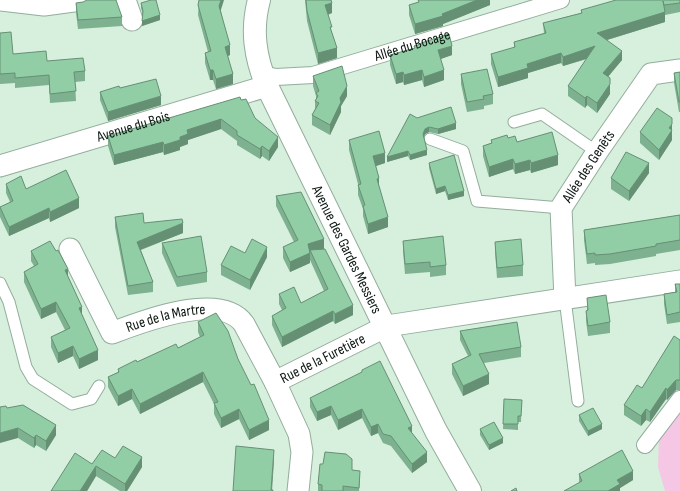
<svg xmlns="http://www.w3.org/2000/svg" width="680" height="491" font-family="'Sofia Sans Condensed',sans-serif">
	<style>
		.green { fill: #f5c7e4 }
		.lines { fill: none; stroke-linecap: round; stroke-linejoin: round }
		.service-casing { stroke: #93ad9b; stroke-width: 13 }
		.pedestrian-casing { stroke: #93ad9b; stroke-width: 18 }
		.minor-casing { stroke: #93ad9b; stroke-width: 23 }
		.tertiary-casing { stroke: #93ad9b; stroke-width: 24 }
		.service { stroke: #fff; stroke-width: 11 }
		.pedestrian { stroke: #fff; stroke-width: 16 }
		.minor { stroke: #fff; stroke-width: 21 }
		.tertiary { stroke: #fff; stroke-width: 22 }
		.wall { fill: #7db18f }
		.shaded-wall { fill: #669074 }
		.building { fill: #91cea6; stroke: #669074 }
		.labels { text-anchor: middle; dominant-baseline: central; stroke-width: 3; stroke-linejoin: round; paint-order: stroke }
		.street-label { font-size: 15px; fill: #0c1610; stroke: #fff }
	</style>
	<rect width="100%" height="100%" fill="#d6f0dd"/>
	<polygon class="green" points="680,409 680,491 665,491 658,467 659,437"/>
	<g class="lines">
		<defs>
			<g id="service">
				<polyline points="514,122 542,114 597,152"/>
				<polyline points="430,139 463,151 477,201 561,208"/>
				<polyline points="0,283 9,302 26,367 33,379 72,404 91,399 99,386"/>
				<polyline points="565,299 578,401"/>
			</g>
			<g id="pedestrian">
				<path id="s1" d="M262 74 276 77 313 75 561 0"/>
				<polyline points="645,445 680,399"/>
			</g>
			<g id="minor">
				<polyline points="0,0 44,5 81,0"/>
				<polyline points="125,0 132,20"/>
				<path id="s2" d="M0 166 267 86"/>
				<path id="s3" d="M70 249 112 333C143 321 221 291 244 324L275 382"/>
				<path id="s4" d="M565 299 561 208 597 152 651 74 680 70"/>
				<path id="s5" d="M298 491 302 452 299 434 275 382 387 326 680 281"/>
			</g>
			<g id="tertiary">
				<path id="s6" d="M259 0C251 30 255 57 267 86L436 431 470 491"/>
			</g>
		</defs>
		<use href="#service" class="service-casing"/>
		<use href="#pedestrian" class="pedestrian-casing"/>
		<use href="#minor" class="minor-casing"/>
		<use href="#tertiary" class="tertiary-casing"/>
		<use href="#service" class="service"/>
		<use href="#pedestrian" class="pedestrian"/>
		<use href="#minor" class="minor"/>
		<use href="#tertiary" class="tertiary"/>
	</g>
	<g class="wall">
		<polygon points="199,0 221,11 230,55 228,56 233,84 216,89 213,80 210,80 205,63 205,53 208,52 198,15"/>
		<polygon points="305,0 331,0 332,13 328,15 337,58 318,64 307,21"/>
		<polygon points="418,0 490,0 490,5 443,24 443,26 415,34 409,15 409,5 418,2"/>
		<polygon points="680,0 680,12 665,15 665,22 607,40 622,60 608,76 610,78 610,94 597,113 587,105 585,108 568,96 568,86 587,59 563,66 561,63 528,73 528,78 498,87 491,64 491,54 514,48 514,42 544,33 543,23 581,13 581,10"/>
		<polygon points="83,2 122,17 122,26 78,29 76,13 76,3"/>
		<polygon points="141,3 160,20 142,26 143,15 141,8"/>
		<polygon points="0,33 13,54 47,61 85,71 85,81 75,82 76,101 50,103 49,85 15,88 15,83 0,84"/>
		<polygon points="421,43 452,55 440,59 444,80 424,87 422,80 404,85 403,82 396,84 390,65 390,55 414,48 414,46 421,44"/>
		<polygon points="680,72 680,112 679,112 674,83 674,73"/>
		<polygon points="461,74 493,94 493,104 484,106 484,109 467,112 461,84"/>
		<polygon points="313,76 347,96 341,106 341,112 330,135 312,125 312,115 315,109 315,101 316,99 316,96 313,86"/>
		<polygon points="120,88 161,105 108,121 100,100 100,92"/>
		<polygon points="241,100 255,118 278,147 269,161 262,156 260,159 237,145 237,141 221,129 188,140 188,144 180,147 180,150 164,155 163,152 114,165 108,146 108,136"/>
		<polygon points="417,118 456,129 438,134 429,132 425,134 424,138 427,155 410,160 408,156 387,162"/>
		<polygon points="672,130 672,140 659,160 640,143 640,132"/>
		<polygon points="508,138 517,142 558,165 531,173 530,170 515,174 513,169 489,177 483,156 483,146 491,143 491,140"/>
		<polygon points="349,140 385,163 376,166 379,187 388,227 368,234 363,216 363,209 358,195 358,184 349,150"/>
		<polygon points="429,163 464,196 448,200 445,191 436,194 429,168"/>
		<polygon points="649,173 629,201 611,189 611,178"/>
		<polygon points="6,184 26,189 79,208 50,222 49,218 9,236 0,217 0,207 10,202 6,193"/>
		<polygon points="276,196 324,249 353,315 335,324 333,321 323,326 282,347 272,325 272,316 282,310 279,304 279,294 301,303 324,291 310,260 310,254 310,263 290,272 283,258 283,247 294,242 276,206"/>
		<polygon points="680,215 680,250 656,254 656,256 610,264 595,265 595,263 587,264 584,240 584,230"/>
		<polygon points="115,217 144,223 183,233 141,250 153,282 153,292 128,295 115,227"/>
		<polygon points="403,241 446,265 446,275 430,277 430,272 405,274 403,251"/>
		<polygon points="495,242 523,265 523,276 497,278 495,252"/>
		<polygon points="162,243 207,272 207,282 177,287 162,253"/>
		<polygon points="31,251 68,276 98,360 79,369 73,356 58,363 51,347 51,337 65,330 56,312 41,319 24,282 24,272 34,266 31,261"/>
		<polygon points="245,253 267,257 250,290 221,275 221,265"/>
		<polygon points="675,284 680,284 680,322 667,324 664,304 664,294 675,292"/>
		<polygon points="587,298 610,322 610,333 588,336 586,321 586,311 587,310"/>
		<polygon points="198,322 238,359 269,430 249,440 239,419 221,428 214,414 214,404 203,382 140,414 132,399 118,406 108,387 108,377 118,372 118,369 178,348 200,337 198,332"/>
		<polygon points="460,331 521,347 521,357 484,363 489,384 463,396 452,374 452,364 468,356 460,340"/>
		<polygon points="680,340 680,390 676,390 667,400 666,399 650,422 646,420 641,426 624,415 624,405 642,388"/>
		<polygon points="362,370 412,433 427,462 412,473 391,446 383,443 378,433 371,436 362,418 338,430 331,415 317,421 310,407 310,398 362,372"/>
		<polygon points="504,399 522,400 521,422 518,422 518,430 503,429"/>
		<polygon points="7,408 56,435 46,451 36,445 34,448 18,438"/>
		<polygon points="579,415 602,429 588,436 579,421"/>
		<polygon points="480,429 503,443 489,450 480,435"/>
		<polygon points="115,458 142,467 127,491 120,491 96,476 87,491 51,491 92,464"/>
		<polygon points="323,464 352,470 360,481 359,491 318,491 318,484"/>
		<polygon points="579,474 633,480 620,488 620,491 579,483"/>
	</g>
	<g class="shaded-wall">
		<polygon points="221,0 224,0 219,16 219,6"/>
		<polygon points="477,0 490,0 490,5 443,24 443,26 415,34 415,24"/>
		<polygon points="332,3 332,13 325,15 325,5"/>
		<polygon points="665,12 665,22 597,43 597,33"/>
		<polygon points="160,15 160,20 142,26 142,21"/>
		<polygon points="230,45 230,55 225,57 225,47"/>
		<polygon points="452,46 452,55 438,60 438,50"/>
		<polygon points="595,46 595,56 563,66 563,57"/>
		<polygon points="337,48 337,58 318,64 318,53"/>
		<polygon points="622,51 622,60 603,83 603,73"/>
		<polygon points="561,53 561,63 528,73 528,78 498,87 498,77 527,64"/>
		<rect x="210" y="70" width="3" height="10"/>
		<polygon points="422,70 422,80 404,85 404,75"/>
		<polygon points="444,70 444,80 424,87 424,77"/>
		<polygon points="403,72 403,82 396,84 396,74"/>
		<polygon points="233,74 233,84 216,89 216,79"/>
		<polygon points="610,84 610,94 597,113 597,103"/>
		<polygon points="347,86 347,96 341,106 341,112 330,135 330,125 340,98"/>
		<polygon points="161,96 161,105 108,121 108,112"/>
		<polygon points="587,96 587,105 585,108 585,98"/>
		<polygon points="221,119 221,129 188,140 188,144 180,147 180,150 164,155 164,145 180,137 187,130"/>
		<polygon points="456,123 456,129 438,134 438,129"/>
		<polygon points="672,124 672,140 659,160 659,150 669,128"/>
		<polygon points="429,127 429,132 425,134 423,140 423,134 425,129"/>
		<polygon points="278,137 278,147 269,161 269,151"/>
		<polygon points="163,142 163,152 114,165 114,155"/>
		<polygon points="262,146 262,156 260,159 260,149"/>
		<polygon points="427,150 427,155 410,160 410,155"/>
		<polygon points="408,151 408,156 387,162 387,157"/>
		<polygon points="385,153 385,163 373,167 373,156"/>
		<polygon points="558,155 558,165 531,173 531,163"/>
		<polygon points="513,159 513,169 489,177 489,167"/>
		<polygon points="530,160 530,170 515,174 515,164"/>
		<polygon points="649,163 649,173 629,201 629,191"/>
		<polygon points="379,178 379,188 377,179"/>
		<polygon points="445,186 445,191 436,194 436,189"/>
		<polygon points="464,191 464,196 448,200 448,195"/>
		<polygon points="79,198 79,208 50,222 50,212"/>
		<polygon points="49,208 49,218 9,236 9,227"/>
		<polygon points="388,217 388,227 368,234 368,224"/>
		<polygon points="183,223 183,233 137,251 137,242"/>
		<polygon points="324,239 324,249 310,250 310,263 290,272 290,262 308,244"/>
		<polygon points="267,247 267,257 250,290 250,280"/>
		<polygon points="68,269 68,279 65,270"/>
		<polygon points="56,302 56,312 41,319 41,309"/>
		<polygon points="353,305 353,315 335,324 335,314"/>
		<polygon points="82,307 82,317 79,308"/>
		<polygon points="333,311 333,321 282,347 282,337"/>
		<polygon points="73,346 73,356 58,363 58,353"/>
		<polygon points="98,350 98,360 79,369 79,359"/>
		<polygon points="203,372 203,382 140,414 140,404"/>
		<polygon points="489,374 489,384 463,396 463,386"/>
		<polygon points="676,380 676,390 667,400 667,390"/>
		<polygon points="666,388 666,399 650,422 650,412"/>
		<polygon points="132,389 132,399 118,406 118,396"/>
		<polygon points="331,406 331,415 317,421 317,412"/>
		<polygon points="239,409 239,419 221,428 221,418"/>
		<polygon points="362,409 362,418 338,430 338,420"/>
		<polygon points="646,409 646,420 641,426 641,416"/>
		<polygon points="269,420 269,430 249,440 249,430"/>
		<polygon points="378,424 378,433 371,436 371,427"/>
		<polygon points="602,424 602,429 588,436 588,431"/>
		<polygon points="56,425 56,435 46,451 46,441"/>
		<polygon points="412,426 412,436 408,428"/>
		<polygon points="18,428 18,438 0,443 0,433"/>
		<polygon points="36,435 36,445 34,448 34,438"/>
		<polygon points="503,438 503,443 489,450 489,445"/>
		<polygon points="274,450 274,460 272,491 271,491"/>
		<polygon points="427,452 427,462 412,473 412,464"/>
		<polygon points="142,457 142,467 127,491 125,491 125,484"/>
		<polygon points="96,466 96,476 87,491 80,491"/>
		<polygon points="633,471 633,480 620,488 620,491 608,491 617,480"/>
	</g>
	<g class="building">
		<polygon points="87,0 116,0 122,17 78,20 76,3 83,2"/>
		<polygon points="151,0 156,0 160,15 142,21 143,11 141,3"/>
		<polygon points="199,0 221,0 219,6 230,45 225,47 233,74 216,79 213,70 210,70 205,53 211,51 198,5"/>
		<polygon points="306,0 331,0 332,3 325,5 332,27 330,27 337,48 318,53 307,11"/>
		<polygon points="418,0 477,0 442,14 443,16 415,24 409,5 419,2"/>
		<polygon points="616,0 680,0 680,3 664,5 663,1 665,12 597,33 622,51 603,73 610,78 610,84 597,103 587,96 585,98 568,86 595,46 563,57 561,53 527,64 528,68 498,77 491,54 515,47 514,42 546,33 543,23 582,13 581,10"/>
		<polygon points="11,32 13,54 46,51 47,61 83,58 85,71 74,72 76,91 50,94 49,75 15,78 15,73 0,74 0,33"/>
		<polygon points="449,34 452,46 438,50 444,70 424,77 422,70 404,75 403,72 396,74 390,55 415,48 414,46 421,44 421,43"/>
		<polygon points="342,66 347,86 340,98 341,102 330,125 312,115 319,103 315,101 318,96 316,93 319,91 313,76"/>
		<polygon points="487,69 493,94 483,96 484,99 467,102 461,74"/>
		<polygon points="680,72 680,102 679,102 674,73"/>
		<polygon points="156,79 161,96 108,112 100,92 119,86 120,88"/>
		<polygon points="240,97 241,100 246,99 255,118 278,137 269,151 262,146 260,149 237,135 237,131 221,119 187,130 188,134 180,137 180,140 164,145 163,142 114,155 108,136"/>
		<polygon points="451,107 456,123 438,129 429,127 425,129 423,134 427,150 410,155 408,151 387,157 410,114 417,118"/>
		<polygon points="657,108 672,118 672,124 669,128 672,130 659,150 640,132"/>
		<polygon points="379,131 385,153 373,156 379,178 377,179 388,217 368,224 363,206 365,205 358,185 361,184 349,140"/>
		<polygon points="552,132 558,155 531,163 530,160 515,164 513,159 489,167 483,146 492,143 491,140 507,135 508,138 515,136 517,142"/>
		<polygon points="626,152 649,163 629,191 611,178"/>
		<polygon points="454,155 464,191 448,195 445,186 436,189 429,163"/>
		<polygon points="66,170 79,198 50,212 49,208 9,227 0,207 13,201 6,184 21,176 26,189"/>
		<polygon points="301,192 324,239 308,244 310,253 290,262 283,247 298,240 276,196"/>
		<polygon points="143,213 144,223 182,219 183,223 137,242 153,282 128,286 115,217"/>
		<polygon points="680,215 680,240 656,244 656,246 610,254 595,255 595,253 587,254 584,230"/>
		<polygon points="201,236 207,272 177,277 162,243"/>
		<polygon points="443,236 446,265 430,267 430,262 405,264 403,241"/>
		<polygon points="252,239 267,247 250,280 221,265 231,246 245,253"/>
		<polygon points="521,239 523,265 497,268 495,242"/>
		<polygon points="50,241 56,251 58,250 68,269 65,270 82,307 79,308 98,350 79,359 73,346 58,353 51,337 70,328 56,302 41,309 24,272 38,264 31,251"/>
		<polygon points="325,249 353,305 335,314 333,311 323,316 282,337 272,316 286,308 279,294 294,287 301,303 328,289 310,250"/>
		<polygon points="675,284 680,284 680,312 667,315 664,294 677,292"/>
		<polygon points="606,295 610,322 588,326 586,311 588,310 587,298"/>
		<polygon points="216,313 228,331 238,359 251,385 254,384 269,420 249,430 239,409 221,418 214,403 218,402 203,372 140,404 132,389 118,396 108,377 119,372 118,369 136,360 137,362 176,344 178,348 204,335 198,322"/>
		<polygon points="517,322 521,347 479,354 489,374 463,386 452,364 471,355 460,331"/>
		<polygon points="674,336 680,340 680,380 676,380 667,390 666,388 650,412 646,409 641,416 624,405 637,385 642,388"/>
		<polygon points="380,361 412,426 408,428 427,452 412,464 391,436 383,434 378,424 371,427 362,409 338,420 331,406 317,412 310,398 362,372 362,370"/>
		<polygon points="504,399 522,400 521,416 518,416 518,424 503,424"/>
		<polygon points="23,405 56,425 46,441 36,435 34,438 18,428 0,433 0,407 6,406 7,408"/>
		<polygon points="593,408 602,424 588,431 579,415"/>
		<polygon points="494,422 503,438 489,445 480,429"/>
		<polygon points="123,446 142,457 125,484 96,466 80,491 51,491 75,453 92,464 102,450 115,458"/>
		<polygon points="236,446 274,450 271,490 273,490 273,491 233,491"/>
		<polygon points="622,450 633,471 617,480 620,484 608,491 564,491 582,481 579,474"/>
		<polygon points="325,452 346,454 352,459 352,470 360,471 359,488 343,486 343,491 322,491 322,485 318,484 320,464 323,464"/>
		<polygon points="516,488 517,491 511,491"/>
	</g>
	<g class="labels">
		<g class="street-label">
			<text stroke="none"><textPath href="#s1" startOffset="155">Allée du Bocage</textPath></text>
			<text stroke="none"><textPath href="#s2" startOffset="139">Avenue du Bois</textPath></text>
			<text stroke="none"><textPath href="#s4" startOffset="141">Allée des Genêts</textPath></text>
			<text stroke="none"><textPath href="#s6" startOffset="270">Avenue des Gardes Messiers</textPath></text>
			<text stroke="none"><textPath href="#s3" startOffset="150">Rue de la Martre</textPath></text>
			<text stroke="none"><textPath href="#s5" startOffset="168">Rue de la Furetière</textPath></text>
		</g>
	</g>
</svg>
